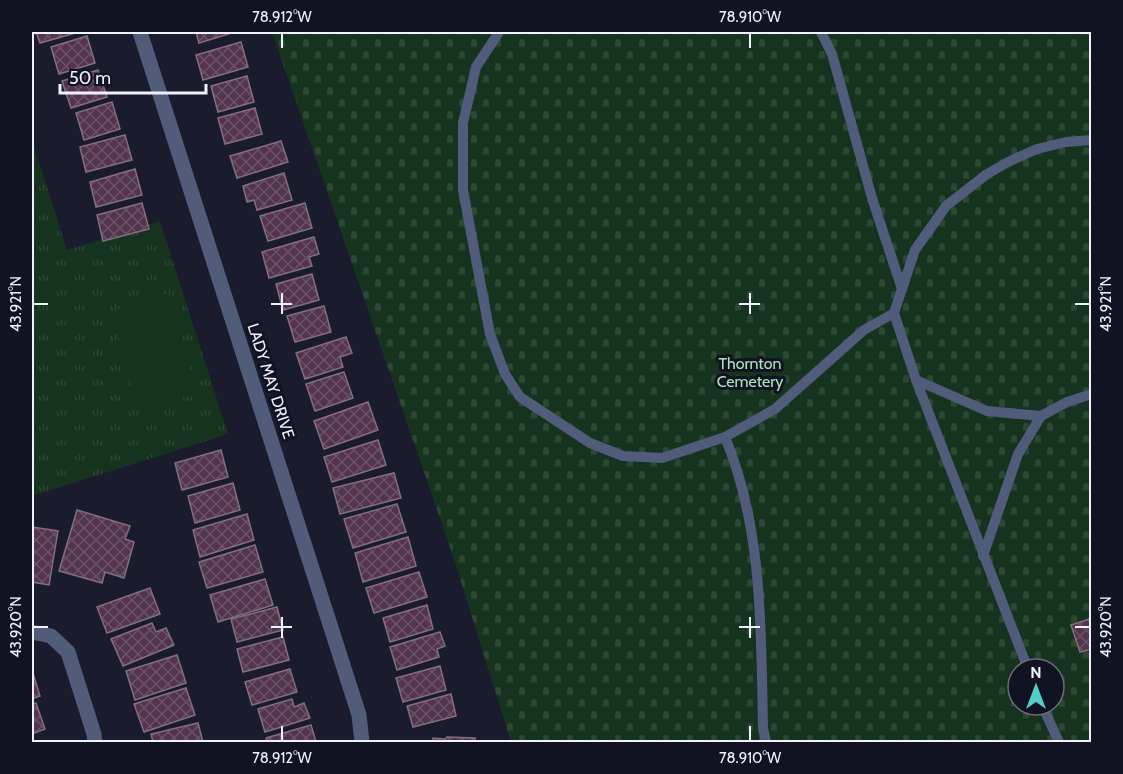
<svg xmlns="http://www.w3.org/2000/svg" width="1123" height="774" font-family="Cabin,sans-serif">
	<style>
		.grass { fill: url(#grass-tufts) }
		.cemetery { fill: url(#cemetery-stones); fill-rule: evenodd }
		.pitch { fill: #16331f }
		.building { fill: url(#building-cross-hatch); stroke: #836f7e; stroke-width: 1.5 }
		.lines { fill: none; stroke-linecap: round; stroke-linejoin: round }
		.lane { stroke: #515c7b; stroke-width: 10 }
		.street { stroke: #515c7b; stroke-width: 15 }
		.ticks { fill: none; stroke: #eff1fd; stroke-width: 2 }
		.labels { text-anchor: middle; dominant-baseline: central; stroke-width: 6; stroke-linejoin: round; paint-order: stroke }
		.park-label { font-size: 16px; fill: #a9e5b8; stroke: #111323 }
		.street-label { font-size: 16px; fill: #eff1fd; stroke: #111323 }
		.neatline { fill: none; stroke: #eff1fd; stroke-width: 2 }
		.ticks-label { font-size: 15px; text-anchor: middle; fill: #eff1fd }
	</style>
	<defs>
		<pattern id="grass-tufts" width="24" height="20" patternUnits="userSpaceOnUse" patternTransform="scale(1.5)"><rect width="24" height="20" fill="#16331f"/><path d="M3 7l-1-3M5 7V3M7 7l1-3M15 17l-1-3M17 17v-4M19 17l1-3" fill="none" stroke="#2d4735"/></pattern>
		<pattern id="cemetery-stones" width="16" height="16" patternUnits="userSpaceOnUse" patternTransform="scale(1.5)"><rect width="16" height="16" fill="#16331f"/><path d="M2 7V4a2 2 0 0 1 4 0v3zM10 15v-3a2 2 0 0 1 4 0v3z" fill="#2d4735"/></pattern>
		<pattern id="building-cross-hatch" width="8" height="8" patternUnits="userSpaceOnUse" patternTransform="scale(1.5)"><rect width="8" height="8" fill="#52344c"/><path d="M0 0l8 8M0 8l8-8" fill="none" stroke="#6b5267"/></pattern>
	</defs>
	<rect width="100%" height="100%" fill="#1a1c2d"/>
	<polygon class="grass" points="32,140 67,250 160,221 228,434 32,496"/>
	<path class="cemetery" d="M272 32H1091V742H511L452 553ZM1018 669H1054V705H1018Z"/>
	<polygon class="pitch" points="167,294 198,393 146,408 138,401 112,316 117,310"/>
	<g class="building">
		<polygon points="36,32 79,32 40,43"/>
		<polygon points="196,32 232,32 232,33 199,43"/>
		<polygon points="87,36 95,63 59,74 51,47"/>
		<polygon points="241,42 248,67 203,80 196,55"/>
		<polygon points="98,70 107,97 71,108 62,81"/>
		<polygon points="247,76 254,102 218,112 211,86"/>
		<polygon points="112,102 120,129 84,140 76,113"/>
		<polygon points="255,108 262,134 225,144 218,118"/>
		<polygon points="125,135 132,160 86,172 80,147"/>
		<polygon points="281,141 288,162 237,178 230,156"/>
		<polygon points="135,169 142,195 96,207 90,182"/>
		<polygon points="284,173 292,200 257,210 254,200 247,202 243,186"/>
		<polygon points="142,203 149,229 103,241 97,215"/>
		<polygon points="305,203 312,228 268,241 260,216"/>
		<polygon points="314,237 319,254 309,257 312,266 269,278 262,252"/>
		<polygon points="312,274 319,300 283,310 276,284"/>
		<polygon points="324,306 331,332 295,342 287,316"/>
		<polygon points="346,337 352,353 340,357 343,367 305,379 296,353"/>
		<polygon points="344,372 353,398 315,411 306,384"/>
		<polygon points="368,402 378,430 324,449 314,421"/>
		<polygon points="378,440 386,465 332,482 324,457"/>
		<polygon points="221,450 228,477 182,490 175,463"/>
		<polygon points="394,473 401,498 340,514 333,488"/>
		<polygon points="233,483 240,510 195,523 188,496"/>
		<polygon points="397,504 406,532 353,548 344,519"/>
		<polygon points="77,510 130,526 125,539 134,542 124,578 105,572 102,583 59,571"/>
		<polygon points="247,514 254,540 200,557 193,530"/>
		<polygon points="32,527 58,531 49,585 32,582"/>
		<polygon points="408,537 416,566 363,582 355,553"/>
		<polygon points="255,545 263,572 207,588 199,562"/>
		<polygon points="419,572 427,597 374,613 366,588"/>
		<polygon points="265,579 273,605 218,622 210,595"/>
		<polygon points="150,588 160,614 107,633 97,607"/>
		<polygon points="427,605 433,629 390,642 383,618"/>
		<polygon points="277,607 283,630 237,642 231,619"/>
		<polygon points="1092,618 1092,649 1080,652 1071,625"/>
		<polygon points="152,623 156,632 166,628 174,645 123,666 111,639"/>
		<polygon points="440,632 445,646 437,649 439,657 397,670 390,647"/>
		<polygon points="283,637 289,660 243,672 237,649"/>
		<polygon points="177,655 186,683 135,700 126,671"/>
		<polygon points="440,666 446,690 403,702 396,678"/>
		<polygon points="290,669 297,692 252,705 245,682"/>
		<polygon points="32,670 40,696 32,699"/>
		<polygon points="186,688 195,715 144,732 134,704"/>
		<polygon points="451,694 456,716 413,727 407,706"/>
		<polygon points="292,699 294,707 304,703 310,718 265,732 258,709"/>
		<polygon points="36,703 45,729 32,734 32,704"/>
		<polygon points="198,723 203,742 153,742 151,734"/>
		<polygon points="311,725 316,742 267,742 266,738"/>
		<polygon points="447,737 475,738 475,742 433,742 433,738 445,739"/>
	</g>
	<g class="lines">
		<g class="lane">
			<polyline points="499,32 476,67 463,123 463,190 490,334 505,374 520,397 590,443 623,456 662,458 725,437 775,409 864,330 894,313 915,250 946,206 987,174 1010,161 1037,149 1066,142 1092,140"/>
			<polyline points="821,32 832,54 872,198 902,289"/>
			<polyline points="894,313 916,380 1028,669"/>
			<polyline points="916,380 987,411 1041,416 1067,402 1092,394"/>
			<path d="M725 437C763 528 761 631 763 728L766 742"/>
			<polyline points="983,556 1018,454 1041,416"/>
			<polyline points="1042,705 1059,742"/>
		</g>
		<g class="street">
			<polyline points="140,32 359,715 362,742"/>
			<polyline points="32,632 51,636 68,652 94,734 95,742"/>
		</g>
	</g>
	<path class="ticks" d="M282 33V48M750 33V48M282 293V314M750 293V314M33 304H48M271 304H292M739 304H760M1075 304H1090M282 617V638M750 617V638M33 627H48M271 627H292M739 627H760M1075 627H1090M282 726V741M750 726V741"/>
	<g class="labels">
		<g class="park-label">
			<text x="750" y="363">Thornton<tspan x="750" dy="18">Cemetery</tspan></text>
		</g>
		<g class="street-label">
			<text transform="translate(271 381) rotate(72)">LADY MAY DRIVE</text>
		</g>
	</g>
	<rect width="1123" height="774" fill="none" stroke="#111323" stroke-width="66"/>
	<g transform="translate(1036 687)"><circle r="28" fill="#111323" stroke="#6a6c7a" stroke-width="1.5"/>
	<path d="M0-4.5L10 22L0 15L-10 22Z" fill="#54cdc8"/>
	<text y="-9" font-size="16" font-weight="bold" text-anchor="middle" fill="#eff1fd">N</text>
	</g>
	<path d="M60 84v9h146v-9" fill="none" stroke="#eff1fd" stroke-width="3"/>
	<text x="69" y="84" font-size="18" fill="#eff1fd" stroke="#111323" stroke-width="4.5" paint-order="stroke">50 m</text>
	<rect x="33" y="33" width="1057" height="708" class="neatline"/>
	<g class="ticks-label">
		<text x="282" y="22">78.912°W</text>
		<text x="750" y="22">78.910°W</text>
		<text transform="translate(16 304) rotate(-90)" y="5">43.921°N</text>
		<text transform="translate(1106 304) rotate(-90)" y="5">43.921°N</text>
		<text transform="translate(16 627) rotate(-90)" y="5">43.920°N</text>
		<text transform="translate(1106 627) rotate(-90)" y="5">43.920°N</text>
		<text x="282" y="763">78.912°W</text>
		<text x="750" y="763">78.910°W</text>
	</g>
</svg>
